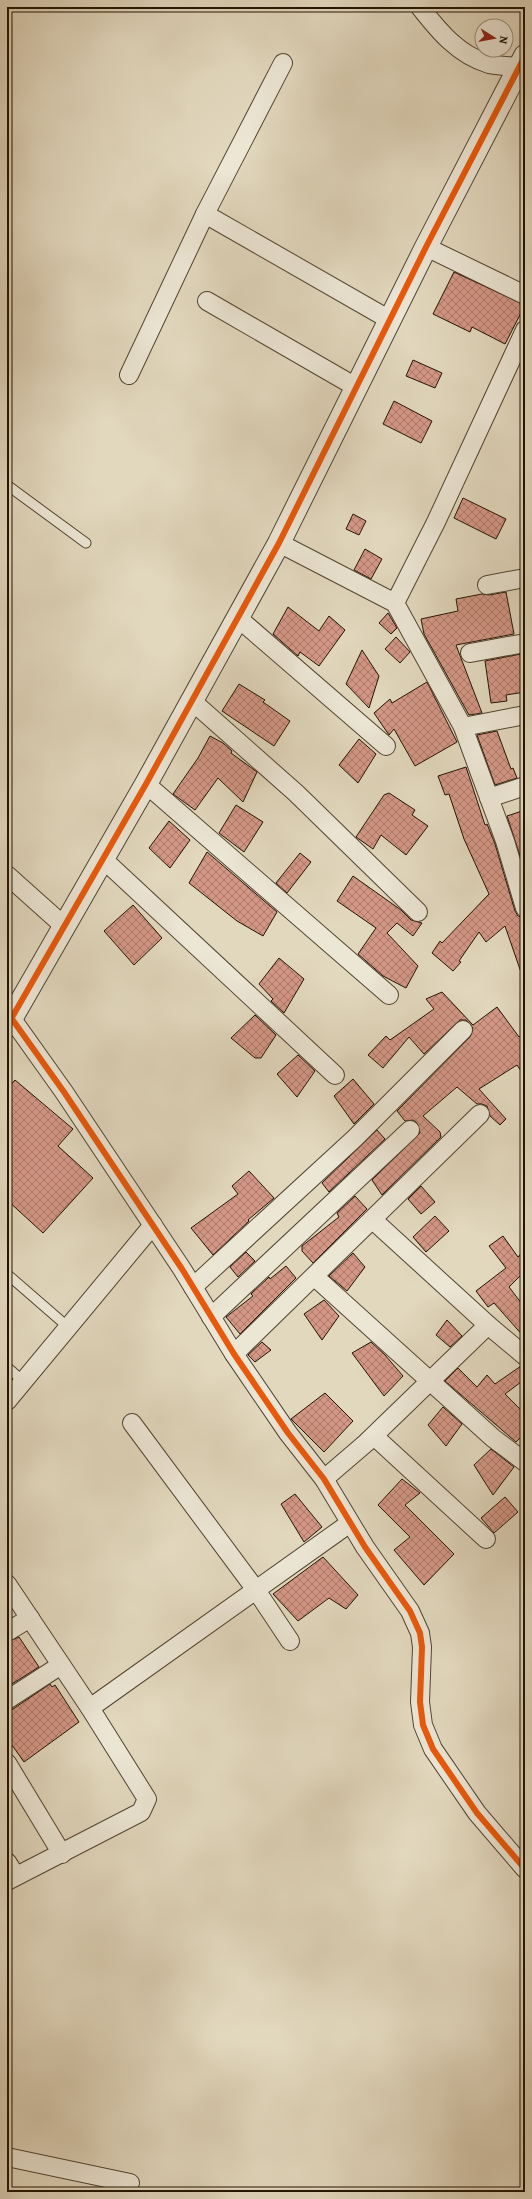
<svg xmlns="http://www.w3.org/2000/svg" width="532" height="2199" font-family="Alegreya,serif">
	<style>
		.building { fill: url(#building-cross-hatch); stroke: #221302 }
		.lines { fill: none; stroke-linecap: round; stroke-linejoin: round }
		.service-casing { stroke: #524431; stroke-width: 11 }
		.minor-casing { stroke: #524431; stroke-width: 20 }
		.tertiary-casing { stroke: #524431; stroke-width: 24 }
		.service { stroke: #ece6d5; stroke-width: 9 }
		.minor { stroke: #ece6d5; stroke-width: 18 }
		.tertiary { stroke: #ece6d5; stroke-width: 22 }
		.cycleway-casing { stroke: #ece6d5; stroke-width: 8 }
		.cycleway { stroke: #e8590c; stroke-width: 6 }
	</style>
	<defs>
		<pattern id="building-cross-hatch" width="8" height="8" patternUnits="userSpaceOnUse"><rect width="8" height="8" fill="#d49786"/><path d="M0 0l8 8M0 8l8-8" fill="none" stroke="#ac7a6b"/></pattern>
	</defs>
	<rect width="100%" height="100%" fill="#e2d8be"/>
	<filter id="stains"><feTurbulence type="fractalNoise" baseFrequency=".005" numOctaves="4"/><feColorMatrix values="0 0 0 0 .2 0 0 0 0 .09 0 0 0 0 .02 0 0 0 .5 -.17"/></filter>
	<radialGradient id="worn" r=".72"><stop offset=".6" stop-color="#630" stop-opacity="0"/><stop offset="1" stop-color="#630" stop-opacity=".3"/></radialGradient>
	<g class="building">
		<polygon points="454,272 525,305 505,344 472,327 470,332 433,314"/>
		<polygon points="413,360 442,373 435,388 406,376"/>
		<polygon points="394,401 432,421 421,443 383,424"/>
		<polygon points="463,498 506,519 496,539 454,518"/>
		<polygon points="353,514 366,521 359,535 346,529"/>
		<polygon points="365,549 382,559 371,579 354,570"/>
		<polygon points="506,592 514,634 456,645 482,713 469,715 424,634 421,619 458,611 456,599 482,594 489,595"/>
		<polygon points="288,607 319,631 329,616 345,630 319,666 300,652 298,656 273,634"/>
		<polygon points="388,613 397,628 391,634 379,623"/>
		<polygon points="396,637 410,652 400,663 385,649"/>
		<polygon points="362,650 379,676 369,708 346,684"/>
		<polygon points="521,654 525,692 506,695 507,701 491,703 485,661"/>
		<polygon points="427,682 457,742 415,766 394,729 389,735 374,713 390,699 392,703"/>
		<polygon points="239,684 265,700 263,702 290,721 274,746 222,711"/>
		<polygon points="497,731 511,769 513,768 517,778 495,785 477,735"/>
		<polygon points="210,736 223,743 232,751 231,753 257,772 243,802 218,778 195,810 173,794 198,758"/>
		<polygon points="359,739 376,754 358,783 339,765"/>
		<polygon points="466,767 485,825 487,824 495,844 515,911 518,916 523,918 525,923 525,978 523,978 505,926 486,942 479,932 459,961 461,962 453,971 432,953 440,941 442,943 489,894 464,839 449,794 445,795 438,776"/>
		<polygon points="389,793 415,810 412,815 428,826 406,855 381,835 373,849 356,837 384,795"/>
		<polygon points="236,805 263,822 244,852 219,833"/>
		<polygon points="525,810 525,871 507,816"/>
		<polygon points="169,821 190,840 170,868 149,848"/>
		<polygon points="207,852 277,912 263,936 237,921 189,883"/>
		<polygon points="300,853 311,862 287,893 276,883"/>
		<polygon points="353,876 401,910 411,920 422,923 413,936 397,923 387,933 418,966 406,988 383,976 358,954 376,928 337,901"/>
		<polygon points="133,905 162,938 134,965 104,931"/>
		<polygon points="279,958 304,979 284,1013 271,1001 273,999 259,984"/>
		<polygon points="442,992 473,1025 497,1007 519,1037 525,1032 525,1077 517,1065 479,1089 506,1119 500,1125 490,1116 487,1106 482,1104 477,1104 457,1087 423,1116 440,1132 441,1137 382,1195 372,1180 420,1133 417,1123 413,1120 405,1121 397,1111 470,1037 473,1028 466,1020 460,1020 424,1054 409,1037 383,1068 368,1055 386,1036 390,1040 434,1009 426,999"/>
		<polygon points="255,1015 276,1035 261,1058 255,1058 231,1038"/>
		<polygon points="298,1055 315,1071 297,1097 277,1074"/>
		<polygon points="353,1079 374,1104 354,1124 334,1096"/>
		<polygon points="15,1080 73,1129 58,1146 93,1178 43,1233 7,1200 7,1089"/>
		<polygon points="377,1130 385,1139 329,1192 322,1183"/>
		<polygon points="249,1171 274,1198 248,1220 249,1221 213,1255 191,1228 238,1194 232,1186"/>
		<polygon points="421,1186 435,1202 421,1214 408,1199"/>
		<polygon points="355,1196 367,1209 313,1263 302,1251 302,1246 339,1217 337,1213"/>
		<polygon points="435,1216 449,1231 426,1252 413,1237"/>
		<polygon points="503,1236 518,1257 525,1249 525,1271 509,1287 525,1308 525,1338 494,1303 488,1307 476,1291 506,1268 489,1246"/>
		<polygon points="246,1252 255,1261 238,1277 230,1267"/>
		<polygon points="353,1253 365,1267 347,1291 329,1276"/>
		<polygon points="286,1266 296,1278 240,1334 226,1317 253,1296 251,1294 269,1277 270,1279"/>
		<polygon points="324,1300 339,1316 322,1340 304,1314"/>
		<polygon points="447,1320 462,1336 450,1347 436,1335"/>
		<polygon points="262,1342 271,1350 255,1362 248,1355"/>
		<polygon points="371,1342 385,1355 403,1376 384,1396 352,1353"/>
		<polygon points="521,1366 525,1366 525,1379 505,1394 525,1414 525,1433 516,1442 445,1381 458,1368 477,1387 487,1375 495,1384"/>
		<polygon points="325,1393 353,1421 324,1452 291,1419"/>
		<polygon points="443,1407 462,1424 446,1446 428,1425"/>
		<polygon points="491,1449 514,1467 493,1495 474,1465"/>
		<polygon points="402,1479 420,1493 405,1505 454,1554 424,1585 394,1550 410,1537 378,1505"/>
		<polygon points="295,1494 322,1527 304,1542 281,1504"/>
		<polygon points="505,1497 518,1512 494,1533 481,1518"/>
		<polygon points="323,1557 358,1595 346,1609 329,1598 298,1621 273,1594"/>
		<polygon points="19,1637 39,1667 7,1687 7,1642"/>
		<polygon points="50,1684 52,1687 55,1685 79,1722 24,1762 7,1738 7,1710 13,1709"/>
	</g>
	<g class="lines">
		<defs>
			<g id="service">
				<polyline points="7,485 86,543"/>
				<polyline points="7,1274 68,1327"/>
				<polyline points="7,1367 23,1381"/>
			</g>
			<g id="minor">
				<path d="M420 7C438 30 458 55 489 64 498 66 510 66 519 67"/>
				<polyline points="205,214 390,320"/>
				<polyline points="426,247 525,295"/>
				<polyline points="207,301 356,387"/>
				<polyline points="129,375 205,214 283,63"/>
				<polyline points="279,543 395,603 463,727 505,841 525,908"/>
				<polyline points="487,585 525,578"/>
				<polyline points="395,603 436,522 525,330"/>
				<polyline points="238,618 386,746"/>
				<polyline points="470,653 525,643"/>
				<polyline points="192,701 296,793 418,912"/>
				<polyline points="463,727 525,715"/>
				<polyline points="146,784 389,995"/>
				<polyline points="489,798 525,786"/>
				<polyline points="103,859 335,1075"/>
				<polyline points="7,875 64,926"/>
				<polyline points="12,1019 64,1092 182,1269 234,1354 288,1433 324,1479 365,1547 410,1611 420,1633 422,1647 420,1702 423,1725 433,1749 477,1813 525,1869"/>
				<polyline points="373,1220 488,1325 525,1356"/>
				<polyline points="315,1277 493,1438 525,1462"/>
				<polyline points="193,1287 355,1138 463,1030"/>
				<polyline points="211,1317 410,1130"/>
				<polyline points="234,1354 480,1114"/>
				<polyline points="7,1401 153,1225"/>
				<polyline points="132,1423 256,1590 290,1641"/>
				<polyline points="374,1436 486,1539"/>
				<polyline points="324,1479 366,1443 488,1325"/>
				<polyline points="7,1584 90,1708 147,1799 141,1812 7,1881"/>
				<polyline points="7,1632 30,1618"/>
				<polyline points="7,1700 61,1665"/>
				<polyline points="90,1708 350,1523"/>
				<polyline points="7,1763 62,1854"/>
				<polyline points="7,1862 16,1876"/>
				<polyline points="7,2157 130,2183"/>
			</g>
			<polyline id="tertiary" points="7,1026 146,784 279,543 426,247 525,56"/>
		</defs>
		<use href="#service" class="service-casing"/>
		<use href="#minor" class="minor-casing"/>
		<use href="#tertiary" class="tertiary-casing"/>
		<use href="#service" class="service"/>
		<use href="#minor" class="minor"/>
		<use href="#tertiary" class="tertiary"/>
		<defs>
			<g id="cycleway">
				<polyline points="12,1019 64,1092 182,1269 234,1354 288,1433 324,1479 365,1547 410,1611 420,1633 422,1647 420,1702 423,1725 433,1749 477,1813 525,1869"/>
				<polyline points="7,1026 146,784 279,543 426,247 525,56"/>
			</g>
		</defs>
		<use href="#cycleway" class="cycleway-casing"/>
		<use href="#cycleway" class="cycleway"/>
	</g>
	<rect width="532" height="2199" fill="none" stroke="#e2d8be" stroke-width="24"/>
	<rect x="8" y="8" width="516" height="2183" fill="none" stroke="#221302" stroke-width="2"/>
	<rect x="12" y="12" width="508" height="2175" fill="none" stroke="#221302"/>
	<g transform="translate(494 38) rotate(101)"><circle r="19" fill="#ece6d5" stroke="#9b9281"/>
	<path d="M0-3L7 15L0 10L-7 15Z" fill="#8f2418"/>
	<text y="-6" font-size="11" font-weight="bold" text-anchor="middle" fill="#221302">N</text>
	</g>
	<rect width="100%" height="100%" filter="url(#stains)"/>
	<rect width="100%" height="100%" fill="url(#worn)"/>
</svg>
